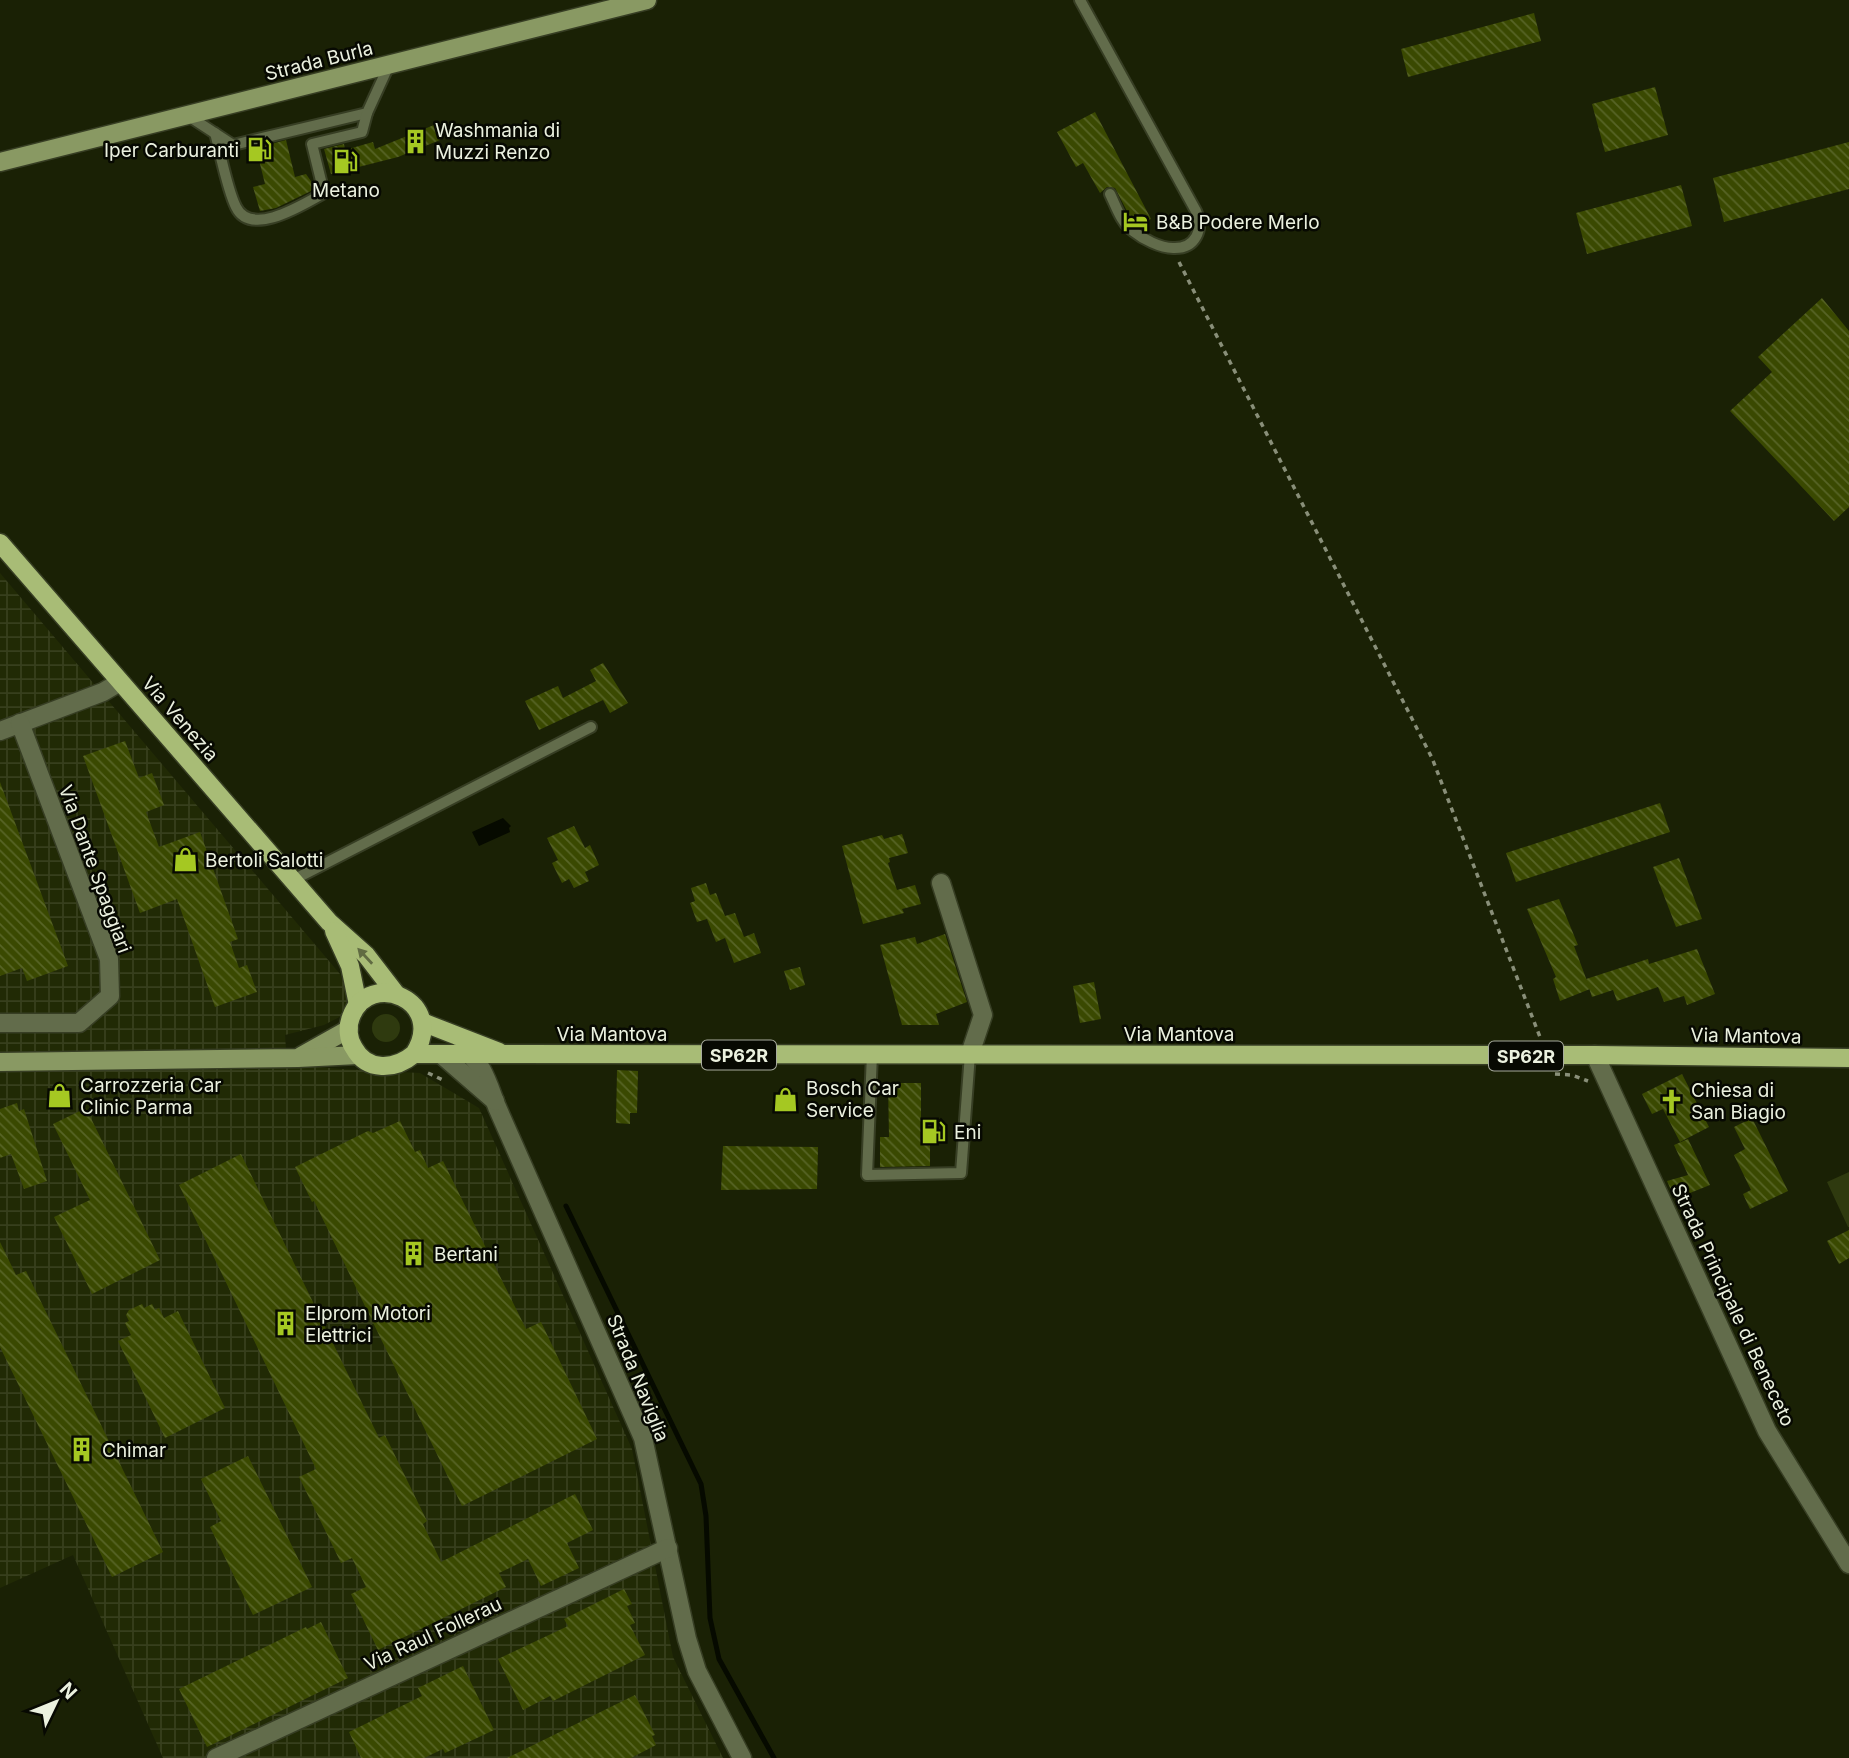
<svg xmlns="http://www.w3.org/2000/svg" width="1849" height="1758" font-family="Inter,sans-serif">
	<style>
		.industrial { fill: url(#industrial-grid) }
		.grass { fill: #2f3a0f }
		.water { fill: #060a00 }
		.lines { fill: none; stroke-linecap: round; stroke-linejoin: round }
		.stream { stroke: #060a00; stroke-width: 5 }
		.building { fill: url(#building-back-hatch) }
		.service-casing { stroke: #373e24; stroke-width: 14 }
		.minor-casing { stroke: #373e24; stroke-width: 21 }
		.secondary-casing { stroke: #373e24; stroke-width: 21 }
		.primary-casing { stroke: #373e24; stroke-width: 21 }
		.path { stroke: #898f79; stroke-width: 3.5; stroke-dasharray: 5 5; stroke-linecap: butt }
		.service { stroke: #626c4b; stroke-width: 10 }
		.minor { stroke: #626c4b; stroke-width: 18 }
		.secondary { stroke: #899963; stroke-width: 18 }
		.primary { stroke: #a8bc76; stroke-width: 18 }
		.oneway { fill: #606b42 }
		.labels { text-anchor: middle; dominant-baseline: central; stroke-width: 5; stroke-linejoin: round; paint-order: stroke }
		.shield { fill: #070902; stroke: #a7ab9d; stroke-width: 2 }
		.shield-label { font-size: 18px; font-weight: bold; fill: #ebf1df }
		.street-label { font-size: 19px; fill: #ebf1df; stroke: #070902 }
		.poi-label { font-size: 19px; fill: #ebf1df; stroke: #070902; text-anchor: start }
	</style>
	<defs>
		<pattern id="industrial-grid" width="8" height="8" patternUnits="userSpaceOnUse" patternTransform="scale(1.75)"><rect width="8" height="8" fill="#212a05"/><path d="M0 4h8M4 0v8" fill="none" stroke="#373f1d"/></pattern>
		<pattern id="building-back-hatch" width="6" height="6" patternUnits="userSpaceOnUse" patternTransform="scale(1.75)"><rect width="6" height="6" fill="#3a4901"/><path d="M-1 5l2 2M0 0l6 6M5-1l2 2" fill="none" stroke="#576426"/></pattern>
	</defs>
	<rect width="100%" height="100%" fill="#1a2105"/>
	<polygon class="industrial" points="0,573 340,974 353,1010 324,1025 285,1035 287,1064 341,1069 420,1073 479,1108 632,1449 673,1657 723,1758 163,1758 73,1555 0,1588"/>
	<g class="grass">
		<circle cx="386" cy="1028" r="14"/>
		<polygon points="1849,1172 1849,1227 1848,1227 1827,1182"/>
	</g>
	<polygon class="water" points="503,818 511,826 509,828 510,832 479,846 472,832"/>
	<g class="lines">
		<polyline class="stream" points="566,1206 701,1484 706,1516 710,1618 719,1659 774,1758"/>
	</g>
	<g class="building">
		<polygon points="1534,13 1541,41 1408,77 1401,49"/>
		<polygon points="1655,87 1668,135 1605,152 1592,104"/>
		<polygon points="1095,112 1151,219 1139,225 1129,215 1115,188 1107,187 1100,193 1083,163 1076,167 1057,132"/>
		<polygon points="434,125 440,140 398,157 331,174 324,149 344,144 345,150 373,142 375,149"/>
		<polygon points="286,140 295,177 306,174 313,184 311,191 276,208 260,211 253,187 265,184 256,148"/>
		<polygon points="1849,142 1849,189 1724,222 1713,178"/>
		<polygon points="1681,185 1692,226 1587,254 1576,213"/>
		<polygon points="1822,298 1849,331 1849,507 1834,521 1730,411 1772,372 1758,357"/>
		<polygon points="603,663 628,703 610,713 603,700 539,730 525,701 558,686 563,698 596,681 590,670"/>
		<polygon points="125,741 139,778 152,773 164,805 146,812 159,847 200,832 238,939 230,942 239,968 247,965 257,992 215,1007 177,899 140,913 83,756"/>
		<polygon points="0,782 68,966 27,981 22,968 0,976"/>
		<polygon points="1660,803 1670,832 1516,882 1506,853"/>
		<polygon points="574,826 585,848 590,845 599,865 585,872 589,881 574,888 569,879 562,883 552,863 558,860 547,838"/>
		<polygon points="902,834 908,853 889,858 890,862 888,863 897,890 915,885 921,904 902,909 904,913 863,924 842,846 882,835 884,839"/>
		<polygon points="1679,858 1702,919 1676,927 1653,867"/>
		<polygon points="706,883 710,895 716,893 725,916 735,913 744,937 754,933 761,953 734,963 725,938 716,942 707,919 697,922 690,903 695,901 691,888"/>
		<polygon points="1559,899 1578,945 1574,946 1590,989 1560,1001 1553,979 1556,977 1527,909"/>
		<polygon points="945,934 967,1002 936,1014 939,1025 902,1025 880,945 915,937 917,944"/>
		<polygon points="1697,949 1715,994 1687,1005 1684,996 1664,1002 1658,987 1617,1001 1613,990 1592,997 1586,979 1648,959 1649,964"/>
		<polygon points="800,967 805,985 790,990 784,971"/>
		<polygon points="1094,982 1101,1019 1080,1023 1073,986"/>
		<polygon points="617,1070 638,1071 637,1113 630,1113 630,1124 616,1123"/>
		<polygon points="1682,1074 1709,1127 1680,1142 1663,1109 1652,1114 1642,1094"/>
		<polygon points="888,1083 921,1083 921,1133 930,1133 930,1166 880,1167 880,1137 889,1137"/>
		<polygon points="17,1103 19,1111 24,1109 47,1181 24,1189 11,1154 0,1158 0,1109"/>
		<polygon points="86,1108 160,1260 92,1294 54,1217 90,1200 53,1124"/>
		<polygon points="1752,1118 1788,1191 1750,1209 1743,1194 1751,1190 1734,1155 1745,1149 1734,1127"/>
		<polygon points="400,1121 415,1152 420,1150 428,1168 443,1161 526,1329 541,1322 597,1439 462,1506 314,1201 312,1202 295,1167 368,1131 373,1133"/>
		<polygon points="1688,1139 1710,1185 1675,1199 1667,1181 1688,1175 1674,1145"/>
		<polygon points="723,1146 818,1147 817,1189 721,1190"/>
		<polygon points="241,1154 379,1438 385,1435 427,1521 423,1524 441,1562 575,1494 593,1530 567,1543 579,1568 541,1586 528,1559 499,1573 506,1587 378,1650 351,1594 366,1587 352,1558 341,1563 299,1477 316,1469 179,1185"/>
		<polygon points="1849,1230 1849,1258 1839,1264 1827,1241"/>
		<polygon points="0,1242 16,1275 26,1271 163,1552 112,1577 0,1347"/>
		<polygon points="142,1304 144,1308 152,1304 155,1310 159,1308 164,1318 178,1311 225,1408 165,1438 118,1341 131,1335 125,1323 129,1321 126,1315 129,1310"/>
		<polygon points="248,1456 312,1587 253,1615 210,1527 221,1521 201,1479"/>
		<polygon points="624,1589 632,1604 627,1606 635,1623 630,1625 645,1655 553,1701 550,1696 523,1710 498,1659 568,1626 564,1619"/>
		<polygon points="321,1622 348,1678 207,1747 179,1689 306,1627 307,1629"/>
		<polygon points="463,1666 494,1730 445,1753 443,1749 424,1758 361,1758 349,1732 422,1696 418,1688"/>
		<polygon points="635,1695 655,1735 652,1736 656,1745 631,1758 507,1758"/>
	</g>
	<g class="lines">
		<defs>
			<g id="service">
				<path d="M1080 0 1196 211C1204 229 1196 249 1173 248 1160 248 1143 239 1133 231 1121 223 1116 206 1110 194"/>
				<polyline points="187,115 233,145 367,113 389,65"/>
				<path d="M215 133C221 155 227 189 236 207 251 238 304 204 324 193L312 144 362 132 367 113"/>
				<polyline points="293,880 591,727"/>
				<polyline points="872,1054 867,1175 961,1173 970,1054"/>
			</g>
			<g id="minor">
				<polyline points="0,731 103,692 120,682"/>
				<polyline points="941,883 983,1015 970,1054"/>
				<polyline points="0,1023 79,1023 110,996 109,959 20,723"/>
				<path d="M462 1048C483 1062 488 1084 497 1107L643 1438 687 1639 697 1671 742 1758"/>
				<polyline points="442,1055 495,1101"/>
				<polyline points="1595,1055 1767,1431 1849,1564"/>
				<polyline points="216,1758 668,1548"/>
			</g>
			<g id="secondary">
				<polyline points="0,162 647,0"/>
				<polyline points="301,1056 349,1029"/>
				<polyline points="0,1062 298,1058 358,1055"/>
			</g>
			<g id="primary">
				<polyline points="0,543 329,922 366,955 396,994"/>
				<polyline points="334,931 350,966 358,1005"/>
				<polyline points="422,1022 499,1052"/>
				<path d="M414 1054C448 1001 369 968 351 1017 347 1027 348 1039 354 1048 367 1072 395 1070 414 1054L1595 1055 1849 1058"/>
			</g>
		</defs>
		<use href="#service" class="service-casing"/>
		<use href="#minor" class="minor-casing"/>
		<use href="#secondary" class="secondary-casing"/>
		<use href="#primary" class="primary-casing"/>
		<g class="path">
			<polyline points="1179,262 1432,758 1540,1037"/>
			<polyline points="428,1073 443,1080"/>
			<polyline points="1555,1074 1572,1075 1588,1081"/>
		</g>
		<use href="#service" class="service"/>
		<use href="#minor" class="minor"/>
		<use href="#secondary" class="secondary"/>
		<use href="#primary" class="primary"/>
	</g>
	<defs><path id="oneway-solid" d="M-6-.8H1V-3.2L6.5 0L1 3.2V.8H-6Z" transform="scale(1.75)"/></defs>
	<use class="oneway" href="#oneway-solid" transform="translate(365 956) rotate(-133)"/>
	<defs>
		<symbol id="building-bare" viewBox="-9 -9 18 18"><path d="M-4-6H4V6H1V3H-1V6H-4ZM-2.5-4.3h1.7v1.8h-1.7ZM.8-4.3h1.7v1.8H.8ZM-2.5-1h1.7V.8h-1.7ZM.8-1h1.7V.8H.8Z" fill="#a5c822" stroke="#070902" stroke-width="2.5" paint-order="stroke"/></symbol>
		<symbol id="fuel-bare" viewBox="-9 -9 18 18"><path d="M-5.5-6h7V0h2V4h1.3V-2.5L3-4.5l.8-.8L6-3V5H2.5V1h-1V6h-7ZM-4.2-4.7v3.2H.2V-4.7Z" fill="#a5c822" stroke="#070902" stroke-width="2.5" paint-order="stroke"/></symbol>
		<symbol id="hotel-bare" viewBox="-9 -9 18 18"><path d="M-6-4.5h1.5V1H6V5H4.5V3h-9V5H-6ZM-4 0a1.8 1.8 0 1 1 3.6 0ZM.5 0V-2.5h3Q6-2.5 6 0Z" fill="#a5c822" stroke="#070902" stroke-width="2.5" paint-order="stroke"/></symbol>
		<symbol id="shop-bare" viewBox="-9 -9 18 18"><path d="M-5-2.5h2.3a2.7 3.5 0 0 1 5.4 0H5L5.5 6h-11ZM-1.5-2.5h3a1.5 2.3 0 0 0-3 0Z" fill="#a5c822" stroke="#070902" stroke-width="2.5" paint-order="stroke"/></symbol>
		<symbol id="church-bare" viewBox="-9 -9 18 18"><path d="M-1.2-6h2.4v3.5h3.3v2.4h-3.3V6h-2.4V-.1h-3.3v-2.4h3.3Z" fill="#a5c822" stroke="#070902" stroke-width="2.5" paint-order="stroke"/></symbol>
	</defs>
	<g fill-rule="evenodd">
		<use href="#building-bare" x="398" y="124" width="35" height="35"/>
		<use href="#fuel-bare" x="242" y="132" width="35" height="35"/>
		<use href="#fuel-bare" x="328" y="144" width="35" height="35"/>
		<use href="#hotel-bare" x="1118" y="204" width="35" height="35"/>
		<use href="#shop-bare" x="168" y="842" width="35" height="35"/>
		<use href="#shop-bare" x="42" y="1078" width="35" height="35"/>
		<use href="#shop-bare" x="768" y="1082" width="35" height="35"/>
		<use href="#church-bare" x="1654" y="1084" width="35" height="35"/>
		<use href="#fuel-bare" x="916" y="1114" width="35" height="35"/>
		<use href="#building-bare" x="396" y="1236" width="35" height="35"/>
		<use href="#building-bare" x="268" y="1306" width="35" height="35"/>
		<use href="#building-bare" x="64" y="1432" width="35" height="35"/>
	</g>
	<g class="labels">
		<g class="shield">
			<rect x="702" y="1040.5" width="74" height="29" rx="5"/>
			<rect x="1489" y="1041.5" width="74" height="29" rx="5"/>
		</g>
		<g class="shield-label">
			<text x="739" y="1055">SP62R</text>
			<text x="1526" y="1056">SP62R</text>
		</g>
		<g class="street-label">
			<text transform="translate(319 61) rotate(-14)">Strada Burla</text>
			<text transform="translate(180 719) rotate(49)">Via Venezia</text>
			<text transform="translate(95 869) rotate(70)">Via Dante Spaggiari</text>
			<text x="612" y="1034">Via Mantova</text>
			<text x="1179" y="1034">Via Mantova</text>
			<text transform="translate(1746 1036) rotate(1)">Via Mantova</text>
			<text transform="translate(1733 1305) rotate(65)">Strada Principale di Beneceto</text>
			<text transform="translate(638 1378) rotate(68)">Strada Naviglia</text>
			<text transform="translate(433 1634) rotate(-25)">Via Raul Follerau</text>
		</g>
		<g class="poi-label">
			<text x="435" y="130">Washmania di<tspan x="435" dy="22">Muzzi Renzo</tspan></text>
			<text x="239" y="150" text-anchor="end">Iper Carburanti</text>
			<text x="346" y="190" text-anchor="middle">Metano</text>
			<text x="1156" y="222">B&amp;B Podere Merlo</text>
			<text x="205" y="860">Bertoli Salotti</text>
			<text x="80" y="1085">Carrozzeria Car<tspan x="80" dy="22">Clinic Parma</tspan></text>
			<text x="806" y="1088">Bosch Car<tspan x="806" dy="22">Service</tspan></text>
			<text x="1691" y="1090">Chiesa di<tspan x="1691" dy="22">San Biagio</tspan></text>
			<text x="954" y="1132">Eni</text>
			<text x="434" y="1254">Bertani</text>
			<text x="305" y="1313">Elprom Motori<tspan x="305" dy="22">Elettrici</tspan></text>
			<text x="102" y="1450">Chimar</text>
		</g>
	</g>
	<g transform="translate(56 1702) rotate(47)" stroke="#070902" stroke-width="5" paint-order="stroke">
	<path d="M0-5L12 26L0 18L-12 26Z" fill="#ebf1df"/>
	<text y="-10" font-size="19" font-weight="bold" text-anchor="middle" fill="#ebf1df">N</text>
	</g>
</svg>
